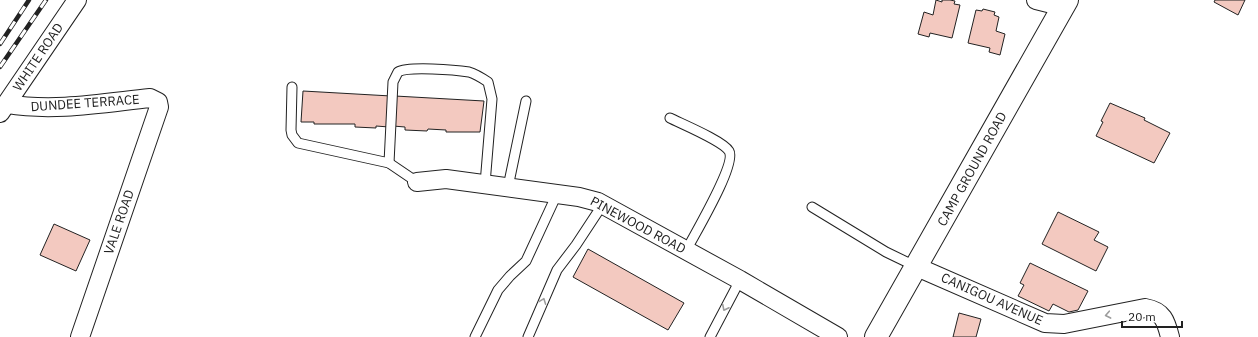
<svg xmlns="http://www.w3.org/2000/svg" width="1258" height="337" font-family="'IBM Plex Sans',sans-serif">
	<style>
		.building { fill: #f3c9c0; stroke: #222 }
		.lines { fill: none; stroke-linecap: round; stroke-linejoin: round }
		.lane-casing { stroke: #222; stroke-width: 11 }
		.street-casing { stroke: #222; stroke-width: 20 }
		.primary-casing { stroke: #222; stroke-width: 24 }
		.lane { stroke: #fff; stroke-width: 9 }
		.street { stroke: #fff; stroke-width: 18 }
		.primary { stroke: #fff; stroke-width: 22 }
		.rail-casing { stroke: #222; stroke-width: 4.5 }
		.rail { stroke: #fff; stroke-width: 3; stroke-dasharray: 9; stroke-linecap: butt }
		.oneway { stroke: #9c9c9c }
		.labels { text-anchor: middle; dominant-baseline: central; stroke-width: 3; stroke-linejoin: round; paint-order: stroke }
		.street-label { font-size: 13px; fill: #222; stroke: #fff }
	</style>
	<rect width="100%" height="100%" fill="#fff"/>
	<g class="building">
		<polygon points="936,0 942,2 942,0 950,0 955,1 954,4 960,5 952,38 930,33 929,37 918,34 924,12 933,15"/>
		<polygon points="1215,0 1245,0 1238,15 1214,2"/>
		<polygon points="983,9 995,12 994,15 999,17 996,31 1005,34 1000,55 989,52 990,48 968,43 976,10 982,11"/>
		<polygon points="303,91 391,96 389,127 376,126 376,128 355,127 355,124 314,124 314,122 301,122"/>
		<polygon points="395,96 484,101 480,132 446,132 446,130 428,129 427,131 405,130 405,127 393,126"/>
		<polygon points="1110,103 1145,118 1144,120 1170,133 1154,163 1096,136 1103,122 1101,121"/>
		<polygon points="1058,212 1099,232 1094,240 1108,247 1096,271 1042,244"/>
		<polygon points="54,224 90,240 76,271 40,255"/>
		<polygon points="588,249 684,303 668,330 573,277"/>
		<polygon points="1030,263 1088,291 1078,310 1069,312 1053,304 1049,311 1018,296 1024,285 1020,283"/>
		<polygon points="959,313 981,319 976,337 953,337"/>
	</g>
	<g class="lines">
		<defs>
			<g id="lane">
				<path d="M292 87 291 130 292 135 298 143 389 163 393 82 398 72C408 66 456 70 469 72 476 74 482 78 488 82L492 99 485 184"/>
				<path d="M670 118C682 124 723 141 729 151 737 164 694 235 686 251"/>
				<polyline points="389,163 417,182"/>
				<polyline points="508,187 526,101"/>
				<polyline points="812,207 886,252 917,267"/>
				<polyline points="475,337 498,290 510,276 526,261 557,194"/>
				<polyline points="528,337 557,270 576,245 603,204"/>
				<polyline points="710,337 740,280"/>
			</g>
			<g id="street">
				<polyline points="1036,0 1064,7"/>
				<path d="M7 104C54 112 103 103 150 98L158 102 159 107 80 337"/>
				<polyline points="0,113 77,0"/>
				<polyline points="417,182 446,179 579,197 598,202 740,280 838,337"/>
				<path d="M917 267 1045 323 1064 324 1145 308C1163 311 1166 321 1170 337"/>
			</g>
			<polyline id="primary" points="876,337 1067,0"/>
		</defs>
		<use href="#lane" class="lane-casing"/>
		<use href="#street" class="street-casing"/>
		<use href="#primary" class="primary-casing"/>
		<use href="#lane" class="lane"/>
		<use href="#street" class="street"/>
		<use href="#primary" class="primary"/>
		<defs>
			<g id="rail">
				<polyline points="0,44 29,0"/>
				<polyline points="0,67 46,0"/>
			</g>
		</defs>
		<use href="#rail" class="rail-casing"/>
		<use href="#rail" class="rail"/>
	</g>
	<defs><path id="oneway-chevron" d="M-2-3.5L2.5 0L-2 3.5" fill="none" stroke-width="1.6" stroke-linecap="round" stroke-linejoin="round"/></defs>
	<g class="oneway">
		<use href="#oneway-chevron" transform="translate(543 301) rotate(-69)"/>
		<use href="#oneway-chevron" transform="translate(725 308) rotate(117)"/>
		<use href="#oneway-chevron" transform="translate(1108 315) rotate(169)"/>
	</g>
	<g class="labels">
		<g class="street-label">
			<text transform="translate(38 57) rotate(-56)">WHITE ROAD</text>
			<text transform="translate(85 103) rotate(-4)">DUNDEE TERRACE</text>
			<text transform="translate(972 169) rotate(-61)">CAMP GROUND ROAD</text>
			<text transform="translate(119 222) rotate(-71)">VALE ROAD</text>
			<text transform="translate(638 225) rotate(28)">PINEWOOD ROAD</text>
			<text transform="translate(992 299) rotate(24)">CANIGOU AVENUE</text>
		</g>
	</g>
	<path d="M1122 321v6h60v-6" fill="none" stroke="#222222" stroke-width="2"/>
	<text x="1128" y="321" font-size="12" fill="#222222" stroke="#ffffff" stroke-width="3" paint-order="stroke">20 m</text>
</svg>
